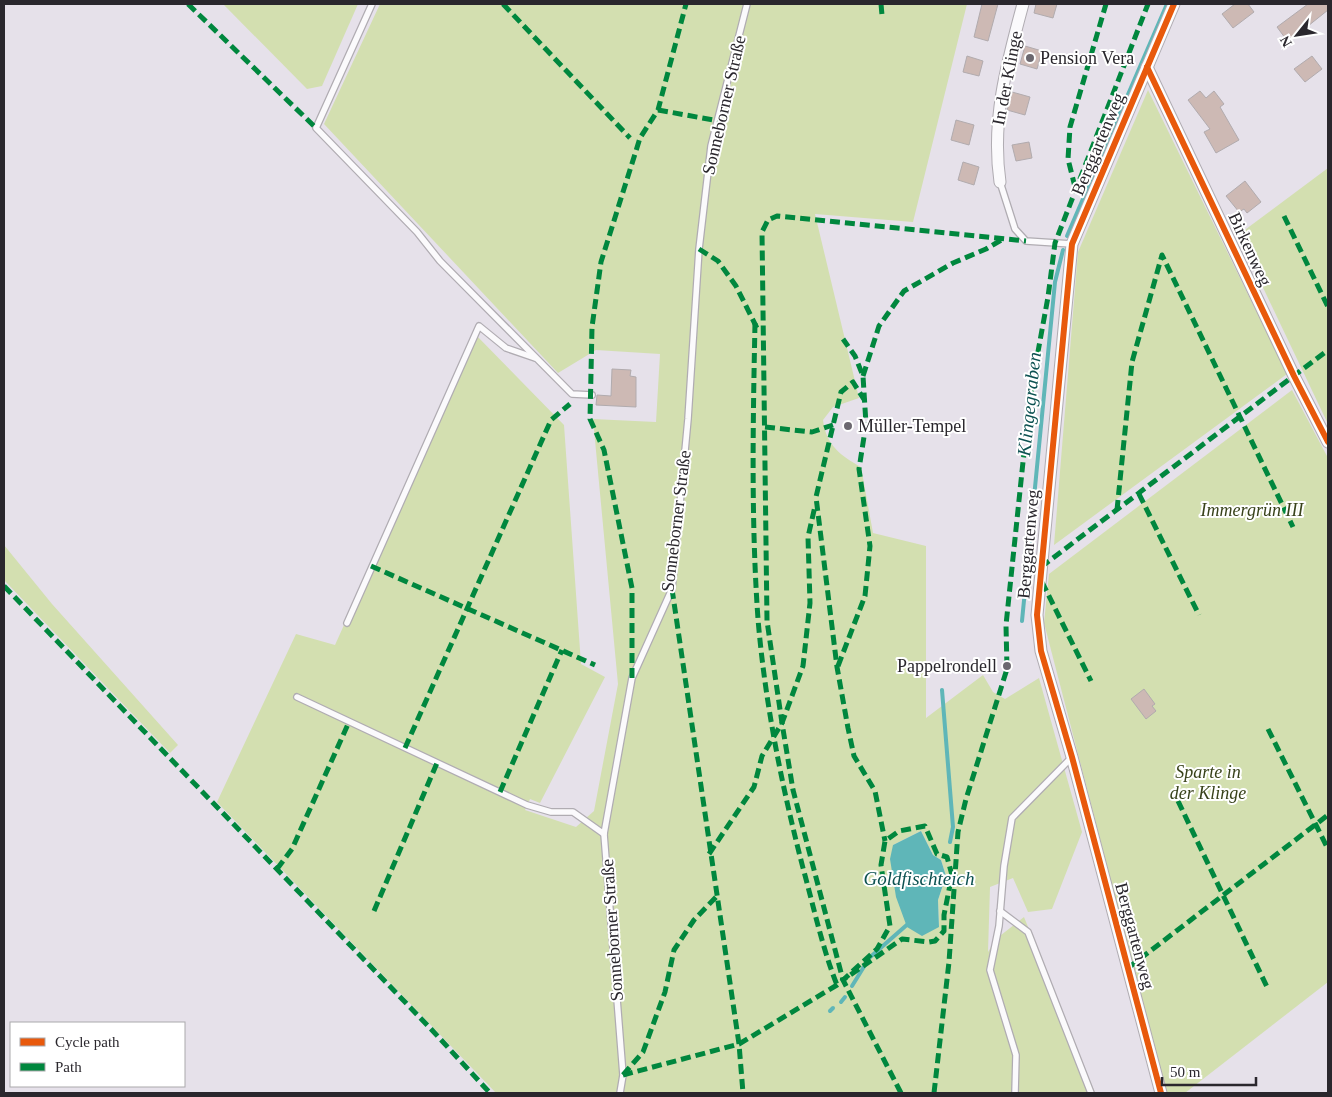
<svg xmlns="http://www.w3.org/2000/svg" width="1332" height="1097" font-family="'Times New Roman',serif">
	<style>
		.green { fill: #d3dfb0; fill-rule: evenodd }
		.water { fill: #5fb6b8 }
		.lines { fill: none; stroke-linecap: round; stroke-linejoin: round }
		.stream { stroke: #5fb6b8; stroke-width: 4 }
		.building { fill: #cdb9b4; stroke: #b1abae }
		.service-casing { stroke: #b0acb2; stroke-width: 8 }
		.minor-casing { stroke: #b0acb2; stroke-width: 13 }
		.service { stroke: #fbfafc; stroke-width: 5.5 }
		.minor { stroke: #fbfafc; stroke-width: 11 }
		.quiet { stroke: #00873e; stroke-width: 5; stroke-dasharray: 10 5; stroke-linecap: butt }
		.cycleway-casing { stroke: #fff; stroke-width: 9 }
		.cycleway { stroke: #e8590c; stroke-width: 6 }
		.poi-dot { fill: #6c686f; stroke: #fff; stroke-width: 2 }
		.labels { text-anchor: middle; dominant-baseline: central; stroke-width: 4; stroke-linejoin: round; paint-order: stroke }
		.poi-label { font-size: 18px; fill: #2a272d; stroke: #fff; text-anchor: start }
		.street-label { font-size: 18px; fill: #2a272d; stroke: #fff }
		.park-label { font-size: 18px; font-style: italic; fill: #38421a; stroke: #fff }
		.water-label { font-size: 19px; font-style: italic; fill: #0c5151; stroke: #fff }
	</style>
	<rect width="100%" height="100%" fill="#e6e1ea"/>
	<g class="green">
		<polygon points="223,4 358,4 322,86 307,89"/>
		<path d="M380 4H967L913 222 815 214 859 398 833 407 823 420C826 445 841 456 861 467L873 533 926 546V718L983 675 993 692 1005 699 1039 678 1082 832 1052 909 1028 912 1013 878 990 887 988 952 996 939 1024 917 1095 1093H496L217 802 296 634 335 645 475 334 564 425 581 664 605 677 540 803 530 799 525 810 576 827 594 811 618 684 593 419 656 422 660 354 596 350 558 373 324 124ZM921 831 933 855 941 860 946 876 938 900 939 927 893 845Z"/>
		<polygon points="1148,90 1287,374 1054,545 1078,252"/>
		<polygon points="1328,168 1328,424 1238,235"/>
		<polygon points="1292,390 1328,458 1328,982 1185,1093 1166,1093 1044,623 1049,574"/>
		<polygon points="4,545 52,604 178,745 170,753 4,580"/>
	</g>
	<polygon class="water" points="921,831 933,855 941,860 946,876 938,900 939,927 922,936 907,927 896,897 890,859 893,845"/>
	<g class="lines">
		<g class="stream">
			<polyline points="1067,236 1167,4"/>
			<polyline points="1022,621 1055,282 1063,250"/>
			<polyline points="942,690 953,827 950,842"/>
			<polyline points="868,959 909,923"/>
			<polyline points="852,986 865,965"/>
			<polyline points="841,1002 845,997"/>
			<polyline points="830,1011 833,1008"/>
		</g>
	</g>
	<g class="building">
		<polygon points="982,4 998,4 988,41 974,37"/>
		<polygon points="1036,4 1057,4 1053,18 1034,13"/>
		<polygon points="1235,4 1248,4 1254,12 1233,28 1222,14"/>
		<polygon points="1308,4 1328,4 1328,10 1288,42 1277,27"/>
		<polygon points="1025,46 1042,51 1037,69 1020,64"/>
		<polygon points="967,56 983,61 979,76 963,72"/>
		<polygon points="1312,56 1322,69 1305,82 1294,69"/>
		<polygon points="1200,91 1206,98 1214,91 1224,104 1220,107 1239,140 1216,153 1204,132 1210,129 1188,100"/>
		<polygon points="1012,92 1030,97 1025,115 1007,110"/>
		<polygon points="956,120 974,125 969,145 951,140"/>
		<polygon points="1029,142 1032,158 1016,161 1012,145"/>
		<polygon points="963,162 979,167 974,185 958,180"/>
		<polygon points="1245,181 1261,202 1247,213 1244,209 1239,212 1226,196"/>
		<polygon points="612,369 631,370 630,376 636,377 636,407 596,405 597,395 611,396"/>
		<polygon points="1144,689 1155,704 1152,706 1156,711 1146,719 1131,699"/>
	</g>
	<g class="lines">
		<defs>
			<g id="service">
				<polyline points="372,4 316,128 417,232 440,261 572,394 592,395"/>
				<polyline points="1000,182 1015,229 1026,241 1072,244"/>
				<polyline points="347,623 479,326 506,348 535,358"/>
				<polyline points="297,697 527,805 551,812 573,812 604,834"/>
				<polyline points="1000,911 1028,932 1091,1093"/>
				<polyline points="620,1093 623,1075 604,834 632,678 672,589 688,419 699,249 711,146 747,4"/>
				<polyline points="1015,1093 1016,1055 990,970 999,926 1004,866 1012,818 1072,757"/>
			</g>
			<g id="minor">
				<polyline points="1147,67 1294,376 1328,442"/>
				<path d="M1000 182C991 120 1007 63 1023 4"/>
				<polyline points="1161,1093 1072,757 1041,651 1037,615 1072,244 1174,4"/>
			</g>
		</defs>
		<use href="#service" class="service-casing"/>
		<use href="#minor" class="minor-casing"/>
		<use href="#service" class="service"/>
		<use href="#minor" class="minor"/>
		<g class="quiet">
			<polyline points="188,4 316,128"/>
			<polyline points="503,4 630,138"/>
			<polyline points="881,4 882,15"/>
			<polyline points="658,110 719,121"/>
			<polyline points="1075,187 1068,159 1070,127 1106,4"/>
			<polyline points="1284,216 1328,307"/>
			<polyline points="699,249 718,261 736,286 757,328"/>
			<path d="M755 323C753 421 751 521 758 619 765 703 782 787 803 868 814 908 822 947 837 985"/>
			<polyline points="863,376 879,326 904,291 953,263 986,249 1003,239"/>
			<polyline points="865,401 853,382 841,392 816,497 837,667 848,728 854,756 875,791 885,841"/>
			<polyline points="765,427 812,432 833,425"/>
			<polyline points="1139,494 1199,615"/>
			<polyline points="1117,510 1132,362 1162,255 1293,527"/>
			<polyline points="371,566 595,665"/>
			<polyline points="1041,567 1328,350"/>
			<polyline points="1042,582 1091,681"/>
			<polyline points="4,586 431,1029 490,1093"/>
			<polyline points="672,589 739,1044 743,1093"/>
			<polyline points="838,666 865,596 870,546 859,469 866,424 863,376 855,356 843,339"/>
			<polyline points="632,678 632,588 604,450 590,419 592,327 601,262 640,138 658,110 686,4"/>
			<polyline points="1268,729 1328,849"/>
			<polyline points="405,748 551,420 570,404"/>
			<polyline points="500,792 562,650"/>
			<polyline points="1178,801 1268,989"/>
			<polyline points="709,854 754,787 762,756 782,723 803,666 810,603 808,537 815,506"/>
			<polyline points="277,869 292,849 349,722"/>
			<polyline points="374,911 437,763"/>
			<polyline points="1128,968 1328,815"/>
			<polyline points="623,1075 739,1044 837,985 843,980 877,949 890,926 881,865 885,841 899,831 925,826 937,854 947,857 952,875 944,915 944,931 935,941 929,942 902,939 843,980"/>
			<polyline points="623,1075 643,1052 665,992 674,950 694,920 716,897"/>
			<polyline points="901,1093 843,980 793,790 782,723 767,621 762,232 768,220 777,216 1026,241"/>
			<polyline points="934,1093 949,962 958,832 966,799 1007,669 1006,625 1023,462 1033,379 1048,297 1055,243 1148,4"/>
		</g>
		<defs>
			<g id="cycleway">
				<polyline points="1147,67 1294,376 1328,442"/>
				<polyline points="1161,1093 1072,757 1041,651 1037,615 1072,244 1174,4"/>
			</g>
		</defs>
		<use href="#cycleway" class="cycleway-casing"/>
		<use href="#cycleway" class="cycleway"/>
	</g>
	<g class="poi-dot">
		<circle cx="1030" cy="58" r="5"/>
		<circle cx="848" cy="426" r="5"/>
		<circle cx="1007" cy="666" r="5"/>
	</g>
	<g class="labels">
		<g class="poi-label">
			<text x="1040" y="58">Pension Vera</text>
			<text x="858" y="426">Müller-Tempel</text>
			<text x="997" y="666" text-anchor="end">Pappelrondell</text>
		</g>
		<g class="street-label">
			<text transform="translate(1007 78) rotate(-79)">In der Klinge</text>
			<text transform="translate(724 105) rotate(-77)">Sonneborner Straße</text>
			<text transform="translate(1098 144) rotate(-67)">Berggartenweg</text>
			<text transform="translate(1250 249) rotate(65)">Birkenweg</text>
			<text transform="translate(676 521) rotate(-83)">Sonneborner Straße</text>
			<text transform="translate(1028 544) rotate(-85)">Berggartenweg</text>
			<text transform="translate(612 930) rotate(-94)">Sonneborner Straße</text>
			<text transform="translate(1135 936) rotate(75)">Berggartenweg</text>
		</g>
		<g class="park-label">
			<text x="1252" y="510">Immergrün III</text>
			<text x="1208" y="772">Sparte in<tspan x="1208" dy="21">der Klinge</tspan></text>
		</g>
		<g class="water-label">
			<text transform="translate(1029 404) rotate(-84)">Klingegraben</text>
			<text x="919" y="878">Goldfischteich</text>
		</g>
	</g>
	<rect width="1332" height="1097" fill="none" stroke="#2a272d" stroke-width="10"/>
	<rect x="10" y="1022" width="175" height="65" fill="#ffffff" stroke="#aaa9ab"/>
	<rect x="20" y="1038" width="25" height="8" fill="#e8590c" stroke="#aaa9ab"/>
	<text x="55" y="1047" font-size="15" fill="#2a272d">Cycle path</text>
	<rect x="20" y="1063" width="25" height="8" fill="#00873e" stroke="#aaa9ab"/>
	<text x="55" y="1072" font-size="15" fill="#2a272d">Path</text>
	<g transform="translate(1297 35) rotate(240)" stroke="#ffffff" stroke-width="4" paint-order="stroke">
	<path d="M0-4L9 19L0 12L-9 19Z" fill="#2a272d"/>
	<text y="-8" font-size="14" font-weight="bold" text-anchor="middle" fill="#2a272d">N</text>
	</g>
	<path d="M1162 1077v8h94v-8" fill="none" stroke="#2a272d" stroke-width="2.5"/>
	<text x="1170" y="1077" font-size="15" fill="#2a272d" stroke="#ffffff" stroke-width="4" paint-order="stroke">50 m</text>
</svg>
